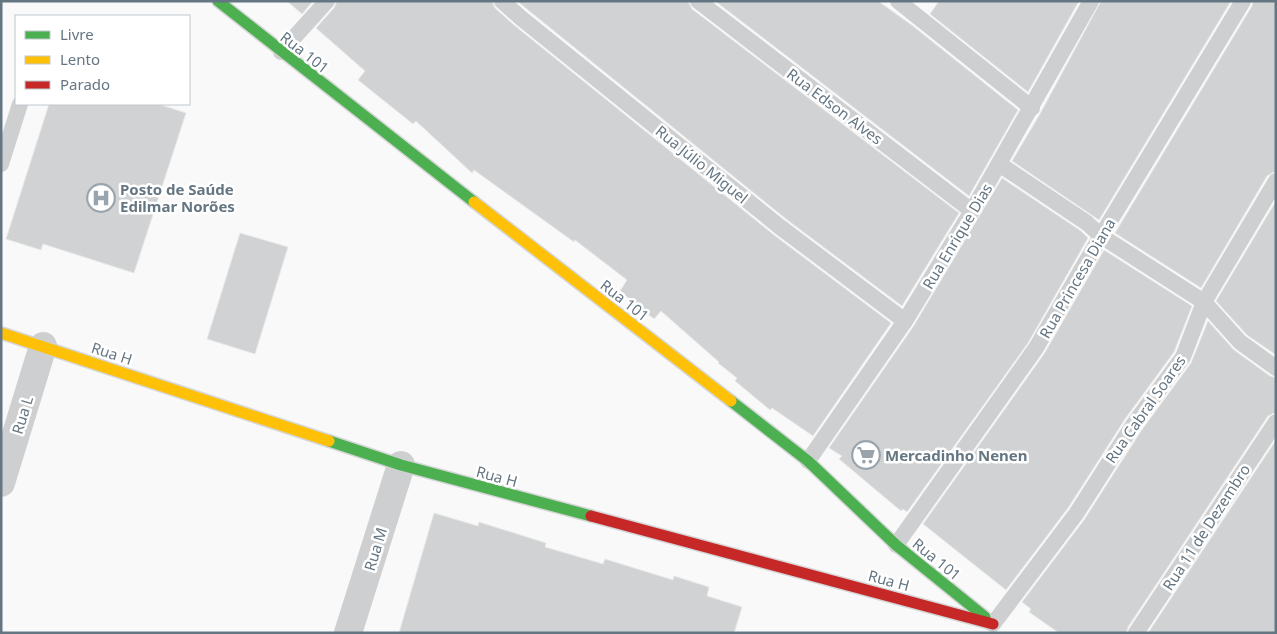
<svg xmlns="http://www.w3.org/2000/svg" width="1277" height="634" font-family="'Noto Sans',sans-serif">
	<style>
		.building { fill: #d0d2d3; stroke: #e8e8e8 }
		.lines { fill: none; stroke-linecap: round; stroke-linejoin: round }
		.fast-casing { stroke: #d5d6d7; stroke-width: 14 }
		.slow-casing { stroke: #d5d6d7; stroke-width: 14 }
		.jam-casing { stroke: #d5d6d7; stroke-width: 14 }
		.lane { stroke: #cecfd0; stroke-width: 16 }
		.street { stroke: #cecfd0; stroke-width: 28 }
		.fast { stroke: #4caf50; stroke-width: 11 }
		.slow { stroke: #ffc107; stroke-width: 11 }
		.jam { stroke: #c62828; stroke-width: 11 }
		.labels { text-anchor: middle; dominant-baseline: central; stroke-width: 5; stroke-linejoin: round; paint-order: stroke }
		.street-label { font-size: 15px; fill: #657683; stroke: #fff }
		.poi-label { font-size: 15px; font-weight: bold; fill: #657683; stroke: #fff; text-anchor: start }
	</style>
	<rect width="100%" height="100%" fill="#f9f9f9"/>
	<g class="building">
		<polygon points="287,1 313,1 302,14"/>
		<polygon points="337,1 492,1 495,8 514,25 774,235 891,323 813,436 772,408 770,410 735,381 737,378 718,363 719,362 661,311 654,319 620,291 627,280 575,240 574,242 474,170 472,173 416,121 413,124 358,80 365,71 316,28 334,8"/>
		<polygon points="517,1 688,1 692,9 959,213 902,306 786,219"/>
		<polygon points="715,1 878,1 913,26 1018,110 969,196"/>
		<polygon points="939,1 1079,1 1028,92 930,14"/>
		<polygon points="1101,1 1231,1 1099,220 1012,161 1040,114"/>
		<polygon points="1253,1 1276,1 1276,171 1267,176 1201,288 1115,233 1252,6"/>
		<polygon points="49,104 158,104 186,113 134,273 43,244 41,250 6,239"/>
		<polygon points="1002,178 1081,231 1088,238 1028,343 907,512 903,509 901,511 839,459 842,456 829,448 913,327"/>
		<polygon points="1276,201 1276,355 1247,335 1216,301"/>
		<polygon points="240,233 288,247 255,354 207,339"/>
		<polygon points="1104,250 1192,306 1174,352 1125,419 1068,508 1006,590 923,524 1044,354"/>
		<polygon points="1208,321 1234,350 1270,376 1276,378 1276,412 1268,416 1128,627 1126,633 1059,633 1029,612 1031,609 1022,602 1084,520 1141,431 1191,363"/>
		<polygon points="1276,440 1276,633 1148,633"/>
		<polygon points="434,513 478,526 479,522 546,543 545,547 603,564 605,559 673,580 674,576 709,587 707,596 742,607 734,633 399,633"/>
	</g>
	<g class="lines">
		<defs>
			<g id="fast">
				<polyline points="218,1 474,202"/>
				<polyline points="731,401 808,461 896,545 985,617"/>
				<polyline points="329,441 401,465 591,516"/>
			</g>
			<g id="slow">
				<polyline points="474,202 731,401"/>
				<polyline points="1,333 329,441"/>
			</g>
			<polyline id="jam" points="591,516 993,624"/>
		</defs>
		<use href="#fast" class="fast-casing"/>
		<use href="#slow" class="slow-casing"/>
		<use href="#jam" class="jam-casing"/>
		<g class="lane">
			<polyline points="502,1 521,18 780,227 905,321"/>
			<polyline points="698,1 972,211"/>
			<polyline points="898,1 1032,108"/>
			<polyline points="281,52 327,1"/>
			<polyline points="1,164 20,104"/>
			<polyline points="999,164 1087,223 1101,236 1204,302 1240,342 1276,368"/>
			<polyline points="808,461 905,321 972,211 1091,1"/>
			<polyline points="896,545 1036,348 1101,236 1243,1"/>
			<polyline points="993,624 1076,514 1133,425 1183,357 1204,302 1276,181"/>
			<polyline points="1136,633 1276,422"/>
		</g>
		<g class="street">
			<polyline points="1,483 43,346"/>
			<polyline points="348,633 401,465"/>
		</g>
		<use href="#fast" class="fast"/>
		<use href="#slow" class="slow"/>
		<use href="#jam" class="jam"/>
	</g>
	<defs>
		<symbol id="hospital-ring" viewBox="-11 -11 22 22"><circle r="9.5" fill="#fff" stroke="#99a4ac" stroke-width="1.5"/><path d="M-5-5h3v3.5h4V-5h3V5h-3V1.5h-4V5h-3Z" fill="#99a4ac"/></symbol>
		<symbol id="supermarket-ring" viewBox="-11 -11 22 22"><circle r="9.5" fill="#fff" stroke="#99a4ac" stroke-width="1.5"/><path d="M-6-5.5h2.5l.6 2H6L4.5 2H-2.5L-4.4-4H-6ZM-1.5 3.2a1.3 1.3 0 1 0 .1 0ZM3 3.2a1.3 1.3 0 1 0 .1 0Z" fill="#99a4ac"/></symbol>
	</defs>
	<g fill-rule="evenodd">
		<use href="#hospital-ring" x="85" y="182" width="32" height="32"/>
		<use href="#supermarket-ring" x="850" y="439" width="32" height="32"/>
	</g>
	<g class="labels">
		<g class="street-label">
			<text transform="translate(305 52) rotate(38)">Rua 101</text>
			<text transform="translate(835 106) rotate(37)">Rua Edson Alves</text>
			<text transform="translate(702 164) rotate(39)">Rua Júlio Miguel</text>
			<text transform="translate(957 236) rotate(-59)">Rua Enrique Dias</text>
			<text transform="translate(1077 278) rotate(-60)">Rua Princesa Diana</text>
			<text transform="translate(625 300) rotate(38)">Rua 101</text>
			<text transform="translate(112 353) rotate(18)">Rua H</text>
			<text transform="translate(1145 409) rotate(-55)">Rua Cabral Soares</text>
			<text transform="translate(22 415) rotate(-73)">Rua L</text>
			<text transform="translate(497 476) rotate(15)">Rua H</text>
			<text transform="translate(1206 527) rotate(-57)">Rua 11 de Dezembro</text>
			<text transform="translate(375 549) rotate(-73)">Rua M</text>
			<text transform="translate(937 559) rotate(39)">Rua 101</text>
			<text transform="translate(889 580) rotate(15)">Rua H</text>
		</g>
		<g class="poi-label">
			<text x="120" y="189">Posto de Saúde<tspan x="120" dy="17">Edilmar Norões</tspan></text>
			<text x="885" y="455">Mercadinho Nenen</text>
		</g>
	</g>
	<rect width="1277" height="634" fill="none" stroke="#657683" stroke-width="5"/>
	<rect x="15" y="15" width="175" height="90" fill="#ffffff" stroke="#c1c8cd"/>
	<rect x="25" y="31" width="25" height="8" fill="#4caf50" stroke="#c1c8cd"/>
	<text x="60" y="40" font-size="15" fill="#657683">Livre</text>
	<rect x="25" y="56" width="25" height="8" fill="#ffc107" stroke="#c1c8cd"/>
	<text x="60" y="65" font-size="15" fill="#657683">Lento</text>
	<rect x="25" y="81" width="25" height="8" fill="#c62828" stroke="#c1c8cd"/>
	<text x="60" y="90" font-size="15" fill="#657683">Parado</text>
</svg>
